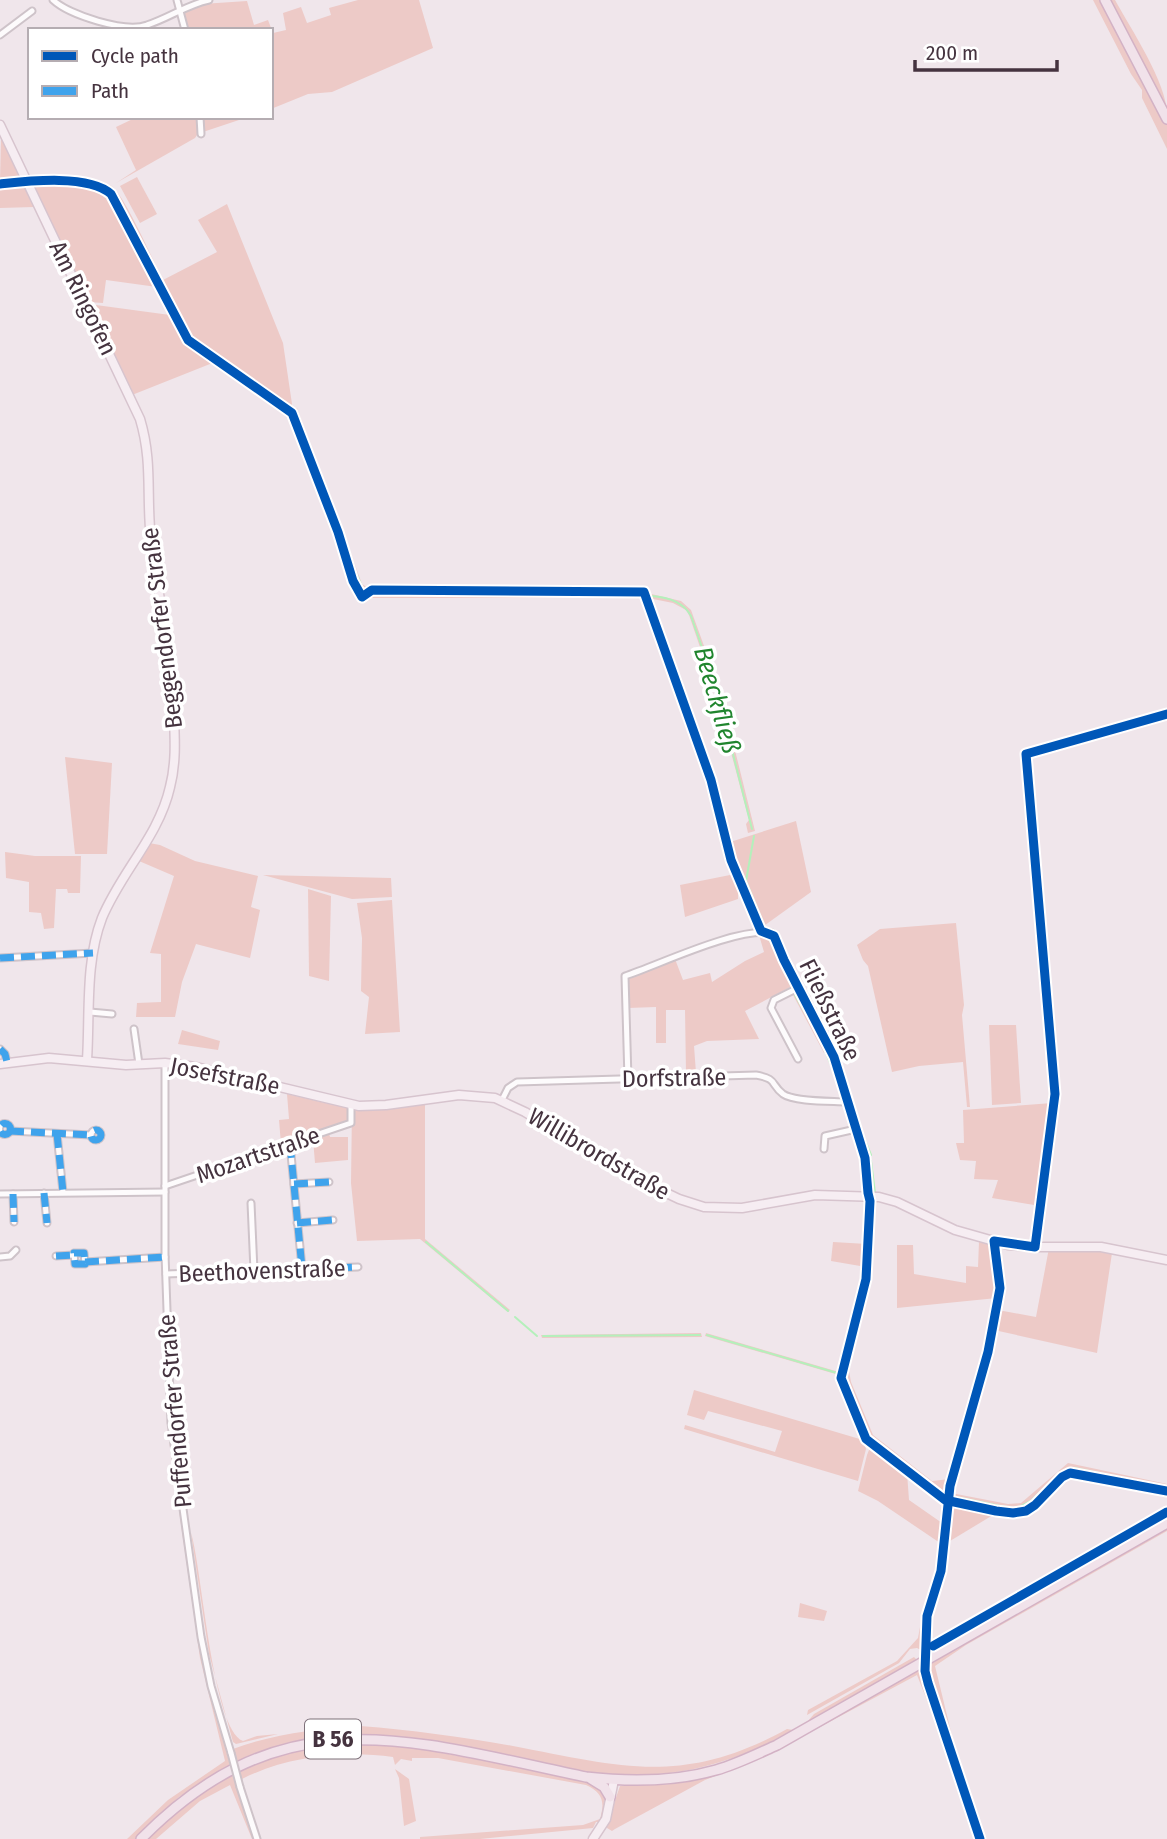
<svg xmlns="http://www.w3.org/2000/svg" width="1167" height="1839" font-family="'Fira Sans Condensed',sans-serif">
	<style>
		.green { fill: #edcac7 }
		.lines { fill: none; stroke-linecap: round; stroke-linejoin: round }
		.stream { stroke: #b4f0bb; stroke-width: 2 }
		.street-casing { stroke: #cec3c9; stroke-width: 9 }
		.secondary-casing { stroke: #d7c4ce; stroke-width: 11 }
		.primary-casing { stroke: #d3b2c5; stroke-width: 12 }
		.street { stroke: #fdfbfc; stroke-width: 5 }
		.secondary { stroke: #f6edf2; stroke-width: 8 }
		.primary { stroke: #f1e2ea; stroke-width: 9 }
		.street-bridge-casing { stroke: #cec3c9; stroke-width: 9; stroke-linecap: butt }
		.street-bridge { stroke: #fdfbfc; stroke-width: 5 }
		.quiet { stroke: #3fa3ec; stroke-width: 7; stroke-dasharray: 14 7; stroke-linecap: butt }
		.cycleway-casing { stroke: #fff; stroke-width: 13 }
		.cycleway { stroke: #0057b8; stroke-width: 9 }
		.labels { text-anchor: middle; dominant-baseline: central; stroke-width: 7; stroke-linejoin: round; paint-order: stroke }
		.shield { fill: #fff; stroke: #7d7079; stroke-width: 2 }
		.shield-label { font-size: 23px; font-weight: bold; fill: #45333f }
		.street-label { font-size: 24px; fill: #45333f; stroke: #fff }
		.water-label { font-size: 26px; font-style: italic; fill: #20852e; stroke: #fff }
	</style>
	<rect width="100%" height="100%" fill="#f0e6eb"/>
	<g class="green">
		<polygon points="358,0 419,0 433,48 332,92 308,94 271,109 271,30 186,30 183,12 202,4 247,1 254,25 268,20 273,33 286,30 283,13 301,7 307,23 331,15 329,8"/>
		<polygon points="1093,0 1102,0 1167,125 1167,149 1142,98 1142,90 1131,74"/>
		<path d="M1107 0H1115C1131 29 1167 83 1167 114Z"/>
		<polygon points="137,117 199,117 199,132 195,138 116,183 136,170 116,127"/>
		<polygon points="201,117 248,117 203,132"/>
		<polygon points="1,137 23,178 21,180 0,182"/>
		<polygon points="137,177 157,214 140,223 120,186"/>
		<path d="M40 181C64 182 99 180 114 200L157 287 106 280 103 303 88 302 30 182Z"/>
		<path d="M21 183 25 184C53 241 81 296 108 353 122 384 139 415 145 448L143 451C145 430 129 405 121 386 94 325 64 266 34 207L0 208V185Z"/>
		<path d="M110 185C123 191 154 263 163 280L217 252 198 220 227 204 283 343 292 404 290 408 217 361 187 339 116 201 108 189Z"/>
		<polygon points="96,305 170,315 184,338 215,362 132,395 92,309"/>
		<path d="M294 408H297L362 584 368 588H375L368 590 364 594C353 585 350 565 346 550L293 411Z"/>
		<polygon points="316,479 335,527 357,595 349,578"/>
		<polygon points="377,591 643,593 644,598 366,598 369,592"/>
		<polygon points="647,593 681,601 691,610 720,690 755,831 748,833 746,824 749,820 713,685 689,615 686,610 673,603 648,598"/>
		<polygon points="1023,756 1025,756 1037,897 1036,914"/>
		<polygon points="65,757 112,763 107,854 75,854"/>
		<polygon points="796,821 811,892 761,928 732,859 727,843"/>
		<polygon points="149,843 160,845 195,861 258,876 251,907 260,910 250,958 196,944 182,982 175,1017 136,1017 137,1003 161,1002 161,954 150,953 174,876 139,861"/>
		<polygon points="5,852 35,856 81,856 80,893 68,893 67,889 56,889 54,928 44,929 41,913 29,912 29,882 6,878"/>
		<polygon points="735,874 738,881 738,899 685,917 680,885"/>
		<polygon points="263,875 391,878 392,897 352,899"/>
		<polygon points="308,889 331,896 329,981 309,976"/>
		<polygon points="392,900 400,1032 365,1034 369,997 361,991 362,938 357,903"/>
		<polygon points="956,923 964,1005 962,1015 970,1107 967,1107 963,1062 919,1066 892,1072 868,966 863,960 857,945 880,929"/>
		<polygon points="759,935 769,935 774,940 794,985 745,1011 759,1039 707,1041 694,1046 696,1073 686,1073 685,1010 666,1010 666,1043 656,1043 656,1007 628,1008 630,1070 632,1076 628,1077 626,983 629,978 675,959 683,980 710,973 712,982 745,961 764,952"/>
		<polygon points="797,991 829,1050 824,1053 792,993"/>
		<polygon points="989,1025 1016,1025 1021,1103 992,1105"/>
		<polygon points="182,1030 220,1041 218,1050 178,1044"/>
		<polygon points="287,1094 347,1108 347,1122 281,1144 279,1120 289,1119"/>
		<polygon points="425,1102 425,1239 510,1310 508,1312 420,1239 357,1241 351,1183 352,1108"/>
		<polygon points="1052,1103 1054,1106 1040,1206 992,1198 998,1180 974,1179 976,1161 960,1160 956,1143 964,1143 963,1110"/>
		<polygon points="329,1133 330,1137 348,1137 348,1160 315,1163 313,1139"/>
		<polygon points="833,1242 867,1244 866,1267 831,1261"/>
		<polygon points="979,1242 990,1245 999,1276 997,1298 897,1308 897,1245 913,1245 914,1274 966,1283 966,1266 978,1267"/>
		<polygon points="870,1244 873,1244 872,1277 849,1371 851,1382 873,1435 932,1481 950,1479 947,1497 871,1443 863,1431 842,1378 867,1278"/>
		<polygon points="1049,1248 1094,1249 1167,1263 1167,1264 1112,1253 1097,1353 994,1330 998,1310 1036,1317"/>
		<polygon points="701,1333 702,1337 542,1338 541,1335"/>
		<polygon points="706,1333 839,1372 839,1375 705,1336"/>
		<polygon points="694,1390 863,1440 866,1449 858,1481 684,1429 685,1425 775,1452 782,1431 708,1411 704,1420 687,1415"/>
		<polygon points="167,1426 202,1654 230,1765 179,1797 135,1839 127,1839 168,1800 225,1761 200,1658"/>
		<polygon points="873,1448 907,1473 909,1500 942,1523 945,1500 947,1502 943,1545 878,1501 858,1491 867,1455 869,1450"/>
		<path d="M1068 1463 1167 1484V1490L1074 1472C1054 1473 1043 1500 1026 1509 1013 1516 964 1505 950 1498L951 1493 1008 1504 1021 1503Z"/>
		<polygon points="951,1502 998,1512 945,1544 949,1505"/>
		<polygon points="1167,1506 1167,1511 937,1640"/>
		<polygon points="1167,1513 1167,1517 928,1654 928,1651"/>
		<polygon points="1167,1527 1167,1531 966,1645 935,1666 953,1740 955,1761 926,1666"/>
		<path d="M191 1533C202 1567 212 1729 243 1741L257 1736 278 1734 236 1744 233 1742 209 1654Z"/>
		<polygon points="934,1594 924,1614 923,1651 917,1648 910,1649 899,1663 807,1715 808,1710 897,1661 918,1638 923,1611"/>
		<polygon points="800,1603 827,1611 824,1621 798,1617"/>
		<polygon points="914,1657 917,1660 808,1721 814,1714"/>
		<polygon points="924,1668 925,1683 959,1781 959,1787 947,1751 917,1675 764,1757 705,1780 615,1829 612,1831 607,1828 607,1823 620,1786 671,1784 697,1778 863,1700"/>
		<path d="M360 1726C412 1730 462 1737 513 1746 622 1767 683 1786 787 1729L793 1730C742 1759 690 1776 631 1775 492 1772 375 1695 237 1763L233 1749C273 1734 317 1729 360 1726Z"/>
		<path d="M365 1743 423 1749 576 1779C604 1788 612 1793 600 1822H596L593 1828 480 1839H420V1837L583 1825 600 1819C605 1802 603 1793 586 1785L438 1758H412V1761L401 1759 395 1765 393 1757C344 1750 287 1756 242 1779L239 1770C280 1752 321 1745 365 1743Z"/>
		<polygon points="395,1769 409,1779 416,1821 404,1826 399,1778"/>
		<polygon points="232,1774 254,1839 252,1839 230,1785 200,1801 156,1839 146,1839 186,1802"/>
	</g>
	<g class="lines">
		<g class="stream">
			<polyline points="29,176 85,180 108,186"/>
			<polyline points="0,179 20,177"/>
			<polyline points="109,187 112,188 119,200 189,335 210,352 289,407"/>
			<polyline points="294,410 328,492 355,571 364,591"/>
			<polyline points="368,594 642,595"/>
			<path d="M651 596C667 597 683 601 691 616L716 687 752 829"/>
			<polyline points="754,836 746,881 765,928"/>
			<polyline points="764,937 769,938 792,987"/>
			<polyline points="794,993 820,1039 838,1081"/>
			<polyline points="856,1118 871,1155"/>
			<polyline points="871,1161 875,1193"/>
			<polyline points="875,1202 870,1275 846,1378 867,1433 873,1441 946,1495 1015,1509 1031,1501 1061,1472 1074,1468 1167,1487"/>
			<polyline points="426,1242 508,1311"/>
			<polyline points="515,1317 537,1336"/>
			<polyline points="707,1335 837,1373"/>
			<polyline points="543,1336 700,1335"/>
		</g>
		<defs>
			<g id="street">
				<path d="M53 0C69 15 125 33 147 25 169 18 186 5 209 0"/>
				<polyline points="177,0 185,30"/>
				<polyline points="0,35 32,11"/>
				<polyline points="200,117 201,134"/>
				<polyline points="0,958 93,953"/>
				<polyline points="90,1012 112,1014"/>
				<polyline points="134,1029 139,1064"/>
				<polyline points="0,1049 5,1054 7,1062"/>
				<polyline points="798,1059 771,1008 774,1000 798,988"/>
				<polyline points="165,1063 165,1254 171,1423 201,1637 211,1686 231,1753"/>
				<path d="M628 1079 625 976C661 964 737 927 772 933L834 1057 843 1081 846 1102 862 1144 869 1197"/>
				<path d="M502 1100 508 1088 517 1082 756 1075C778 1079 770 1084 783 1094 794 1102 832 1101 846 1102"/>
				<circle cx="5" cy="1129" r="5.5"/>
				<circle cx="96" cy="1135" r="5"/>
				<polyline points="10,1131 91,1135"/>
				<polyline points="57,1134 63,1192"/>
				<polyline points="290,1144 302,1268"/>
				<polyline points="824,1149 825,1136 856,1129"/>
				<polyline points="294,1184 329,1182"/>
				<polyline points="165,1186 351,1123 351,1104"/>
				<polyline points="44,1193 47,1223"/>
				<polyline points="0,1194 165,1192"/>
				<polyline points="13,1194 14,1222"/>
				<polyline points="251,1203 254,1271"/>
				<polyline points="297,1223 333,1220"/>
				<polygon points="74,1253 84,1253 85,1264 75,1264"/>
				<polyline points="56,1256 74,1255"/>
				<polyline points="0,1257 10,1256 16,1250"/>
				<polyline points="85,1262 165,1257"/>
				<polyline points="166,1274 358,1267"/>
				<polyline points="240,1787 257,1839"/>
			</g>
			<g id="secondary">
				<path d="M0 125 140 419C153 462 146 497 151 539 158 600 173 657 174 718 175 741 176 764 170 787 159 836 121 872 102 918 85 962 90 1014 87 1060"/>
				<polyline points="0,1064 49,1058 126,1065 165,1063 196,1067 359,1106 386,1105 459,1095 495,1098 525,1112 635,1178 679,1199 704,1207 742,1208 815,1195 879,1197 897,1202 955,1230 1008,1245 1035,1247 1101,1247 1167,1260"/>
				<polyline points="593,1839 606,1819 614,1780"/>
			</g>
			<g id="primary">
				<polyline points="1105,0 1167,119"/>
				<polyline points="591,1779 604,1787 610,1797"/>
				<path d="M141 1839C284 1694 409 1740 586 1777 630 1782 674 1782 716 1770 737 1764 757 1754 777 1745L1167 1523"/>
			</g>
		</defs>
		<use href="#street" class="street-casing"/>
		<use href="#secondary" class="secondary-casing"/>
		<use href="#primary" class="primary-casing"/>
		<use href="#street" class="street"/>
		<use href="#secondary" class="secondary"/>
		<use href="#primary" class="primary"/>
		<defs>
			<polyline id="street-bridge" points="231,1753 240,1787"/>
		</defs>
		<use href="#street-bridge" class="street-bridge-casing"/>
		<use href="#street-bridge" class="street-bridge"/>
		<g class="quiet">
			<polyline points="0,958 93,953"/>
			<polyline points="0,1049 5,1054 7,1062"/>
			<circle cx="5" cy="1129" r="5.5"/>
			<circle cx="96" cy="1135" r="5"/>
			<polyline points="10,1131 91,1135"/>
			<polyline points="57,1134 63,1192"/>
			<polyline points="290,1144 302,1268"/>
			<polyline points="294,1184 329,1182"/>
			<polyline points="44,1193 47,1223"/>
			<polyline points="13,1194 14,1222"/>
			<polyline points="297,1223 333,1220"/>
			<polygon points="74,1253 84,1253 85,1264 75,1264"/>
			<polyline points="56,1256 74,1255"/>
			<polyline points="85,1262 165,1257"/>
			<polyline points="254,1271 358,1267"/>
		</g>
		<defs>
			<g id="cycleway">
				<path d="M0 184C28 181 89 174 111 194L188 340 292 413 338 532 353 581 362 597 372 590 644 592 711 780 731 860 761 931 774 936 784 960 834 1057 865 1158 868 1193 870 1201 866 1279 841 1378 866 1439 945 1500 996 1511 1013 1513 1026 1511 1035 1505 1062 1477 1070 1473 1167 1491"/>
				<polyline points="933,1646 1167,1512"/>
				<polyline points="980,1839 928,1683 925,1671 927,1616 941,1571 950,1486 988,1352 1000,1288 994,1241 1035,1247 1055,1094 1026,754 1167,714"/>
			</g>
		</defs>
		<use href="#cycleway" class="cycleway-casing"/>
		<use href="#cycleway" class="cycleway"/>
	</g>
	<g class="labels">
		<rect class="shield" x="305" y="1719.5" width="56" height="39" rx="5"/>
		<g class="shield-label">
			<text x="333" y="1739">B 56</text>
		</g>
		<g class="street-label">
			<text transform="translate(83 298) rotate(64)">Am Ringofen</text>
			<text transform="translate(162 628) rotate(-97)">Beggendorfer Straße</text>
			<text transform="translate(830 1010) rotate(64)">Fließstraße</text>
			<text transform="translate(225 1076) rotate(11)">Josefstraße</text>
			<text transform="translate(674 1078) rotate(-1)">Dorfstraße</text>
			<text transform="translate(599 1154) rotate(30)">Willibrordstraße</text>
			<text transform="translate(258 1155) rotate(-19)">Mozartstraße</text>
			<text transform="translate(262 1271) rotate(-2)">Beethovenstraße</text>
			<text transform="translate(175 1411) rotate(-95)">Puffendorfer Straße</text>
		</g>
		<g class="water-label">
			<text transform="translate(717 700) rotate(74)">Beeckfließ</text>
		</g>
	</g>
	<rect x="28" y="28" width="245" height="91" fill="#ffffff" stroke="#b5adb2" stroke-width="2"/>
	<rect x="42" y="51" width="35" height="10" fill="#0057b8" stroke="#b5adb2" stroke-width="2"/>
	<text x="91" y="63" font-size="21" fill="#45333f">Cycle path</text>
	<rect x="42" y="86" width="35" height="10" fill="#3fa3ec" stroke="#b5adb2" stroke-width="2"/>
	<text x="91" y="98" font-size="21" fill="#45333f">Path</text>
	<path d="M915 60v10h142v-10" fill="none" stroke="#45333f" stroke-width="3.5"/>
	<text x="926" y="60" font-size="21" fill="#45333f" stroke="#ffffff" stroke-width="5" paint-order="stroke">200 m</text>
</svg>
